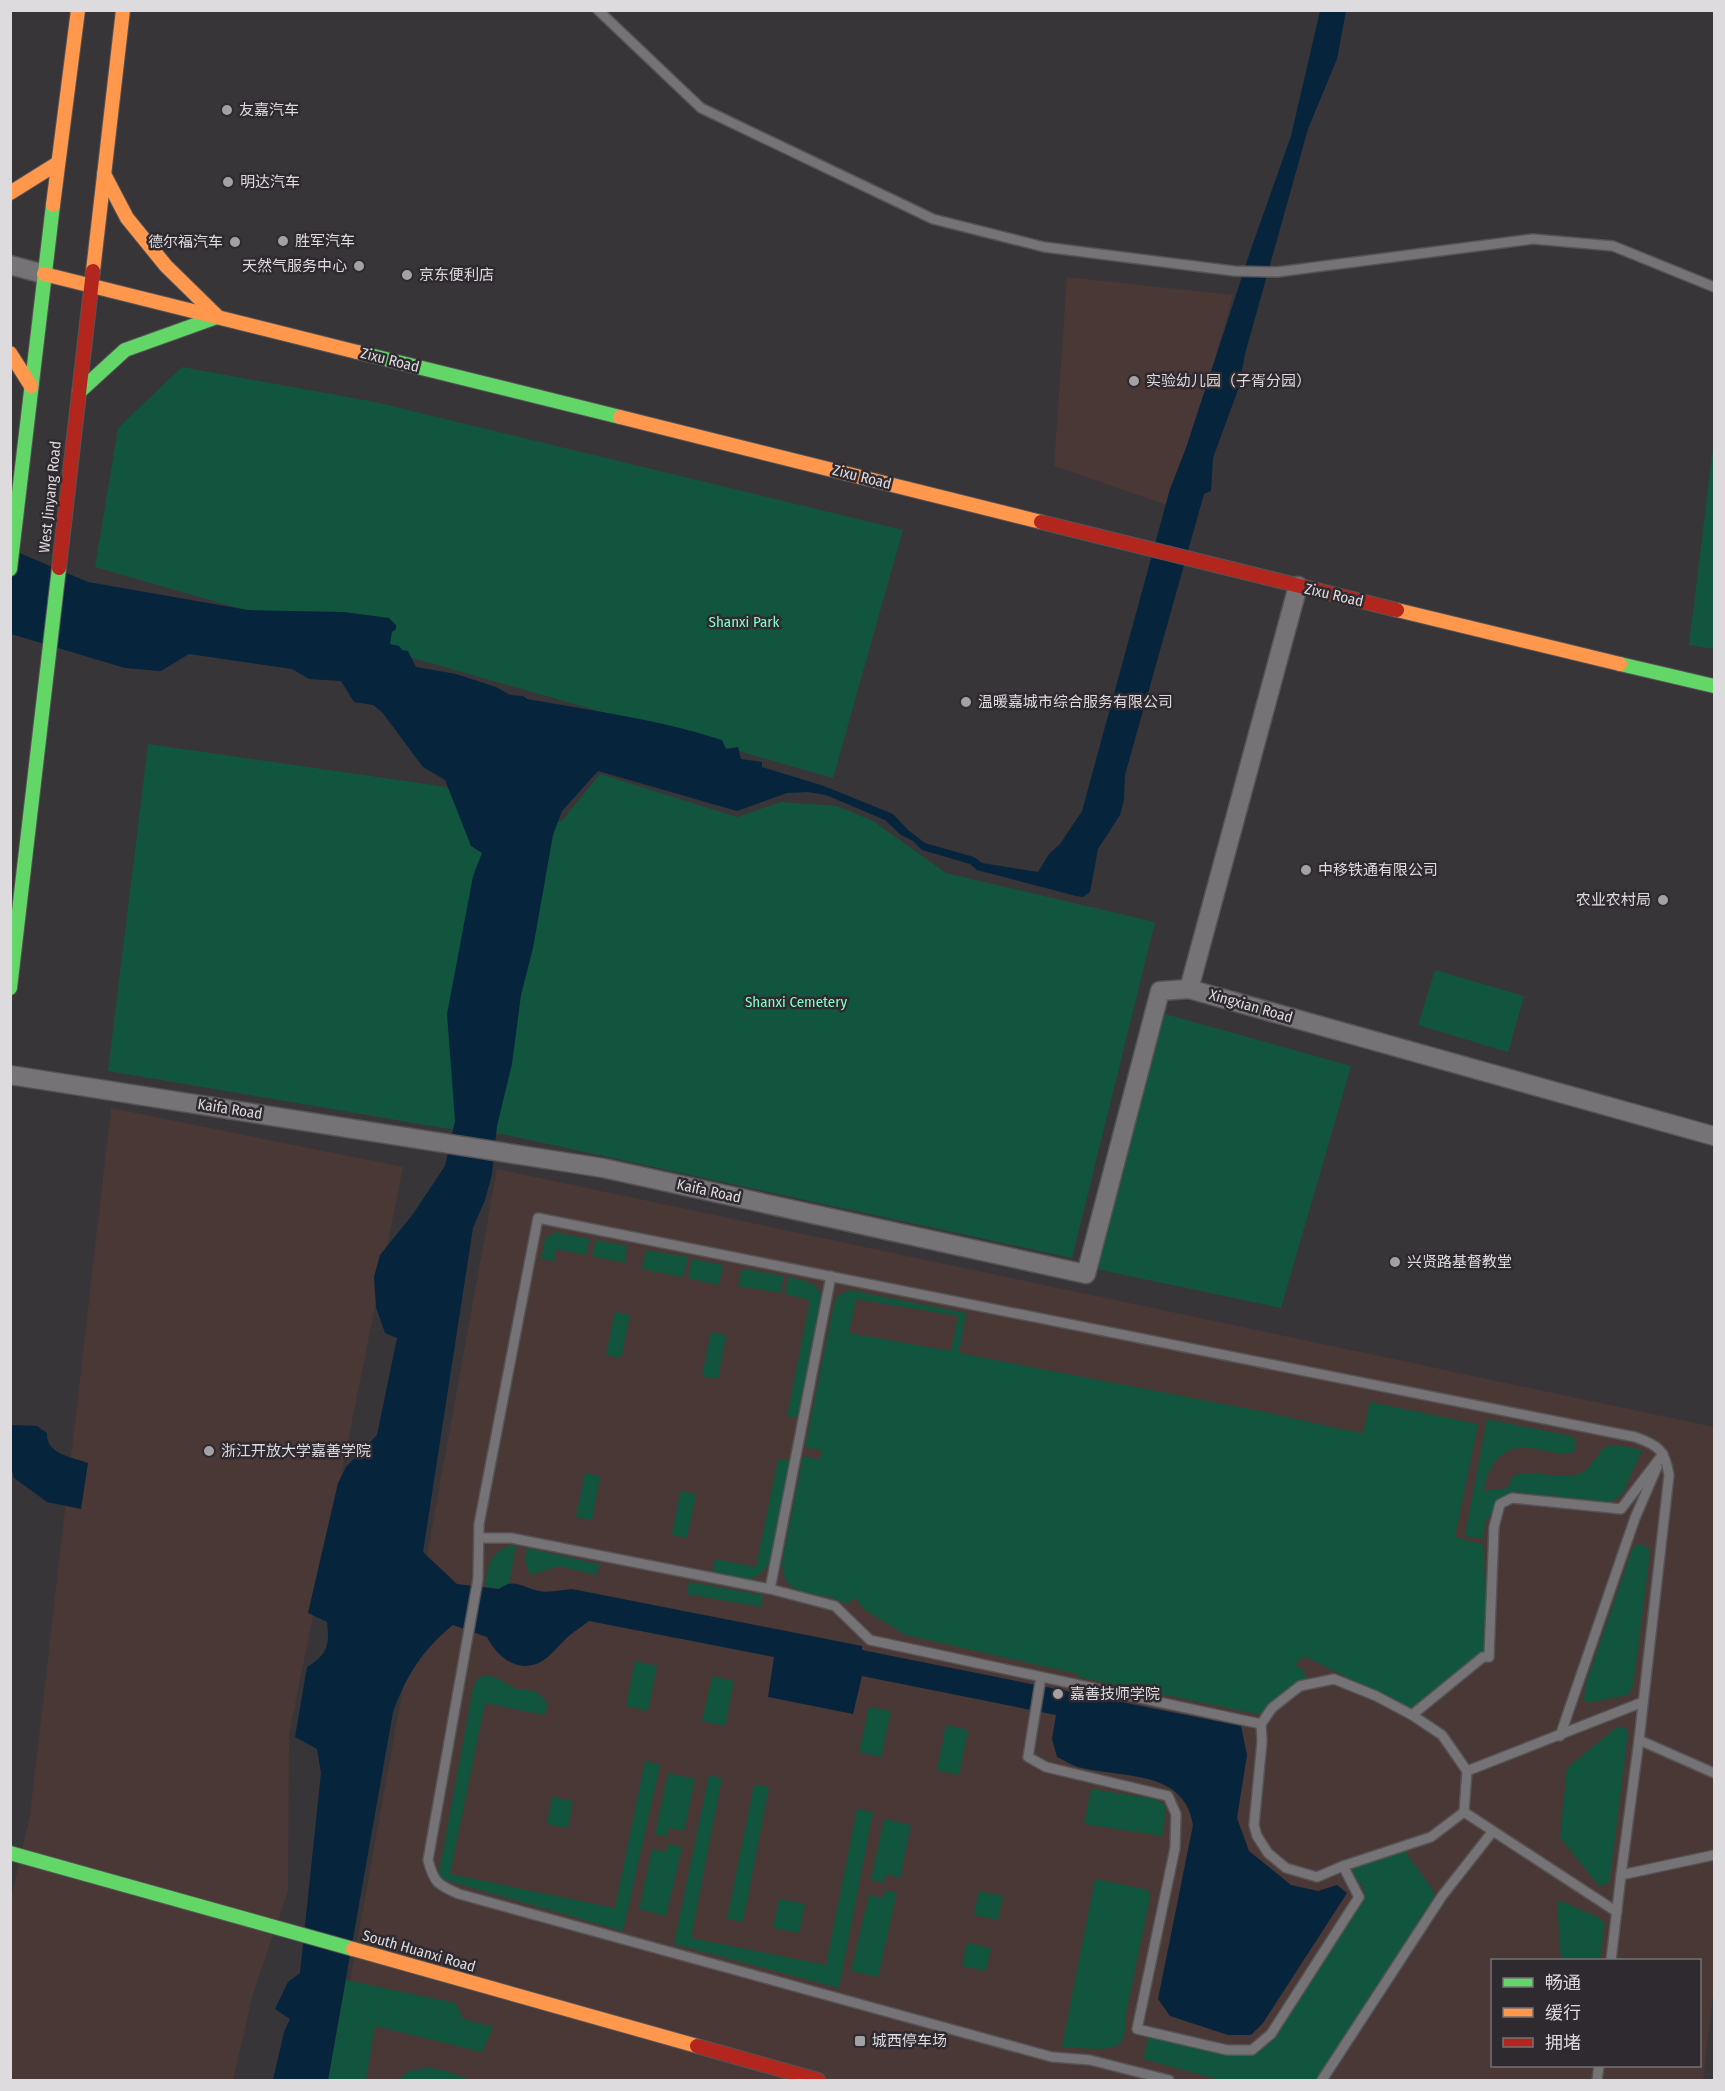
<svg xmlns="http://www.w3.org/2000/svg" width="1725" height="2091" font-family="'Fira Sans Condensed','Noto Sans SC',sans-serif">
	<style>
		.education { fill: #493835; fill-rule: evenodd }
		.green { fill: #12553e; fill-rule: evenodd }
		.water { fill: #07243d }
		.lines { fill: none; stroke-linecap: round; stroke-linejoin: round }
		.lane-casing { stroke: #555355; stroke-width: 12 }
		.street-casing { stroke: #555355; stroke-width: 21 }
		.fast-casing { stroke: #555355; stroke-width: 16 }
		.slow-casing { stroke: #555355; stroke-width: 16 }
		.jam-casing { stroke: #555355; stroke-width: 16 }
		.lane { stroke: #757376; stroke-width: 9 }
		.street { stroke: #757376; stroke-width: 18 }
		.fast { stroke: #63d668; stroke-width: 14 }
		.slow { stroke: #ff974d; stroke-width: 14 }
		.jam { stroke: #b3261e; stroke-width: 14 }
		.poi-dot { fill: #a4a1a5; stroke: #2f2a2f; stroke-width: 2 }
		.labels { text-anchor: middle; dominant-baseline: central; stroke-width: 5; stroke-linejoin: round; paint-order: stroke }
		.poi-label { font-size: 15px; fill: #dedbdf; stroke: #2f2a2f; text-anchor: start }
		.street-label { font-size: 15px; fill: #dedbdf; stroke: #2f2a2f }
		.park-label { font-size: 15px; fill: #7fffc9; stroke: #2f2a2f }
	</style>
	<rect width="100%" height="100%" fill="#383538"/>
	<g class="education">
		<polygon points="1067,277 1233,295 1173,507 1054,466"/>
		<polygon points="111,1108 403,1167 289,1735 288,1891 253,1994 233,2080 11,2080 11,1899 30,1815"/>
		<path d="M497 1169 1714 1427V1986L1703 2080H332ZM1492 1960H1700V2066H1492Z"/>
	</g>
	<g class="green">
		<polygon points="182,367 375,402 903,530 833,778 95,567 118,428"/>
		<polygon points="1714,440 1714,649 1689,645"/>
		<polygon points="148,744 440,786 561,822 600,774 737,817 781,802 837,806 873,821 946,873 1155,922 1072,1258 502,1134 444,1128 108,1071"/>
		<polygon points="1435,970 1524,996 1508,1052 1418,1025"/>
		<polygon points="1165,1014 1351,1066 1281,1308 1096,1269"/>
		<polygon points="555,1232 590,1239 586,1255 556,1249 554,1261 541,1259 545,1239"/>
		<polygon points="596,1240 627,1246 625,1263 592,1256"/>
		<polygon points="646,1250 688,1257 683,1277 642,1269"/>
		<polygon points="692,1259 723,1265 719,1285 688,1278"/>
		<polygon points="744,1269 784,1276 780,1293 738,1286 741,1272"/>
		<path d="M788 1277C804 1281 819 1281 823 1300L798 1418 787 1416 810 1300 785 1294Z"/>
		<path d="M849 1290 966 1313 959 1353 1270 1413 1336 1428 1363 1433 1370 1402 1478 1424 1455 1537 1484 1545 1486 1650 1410 1709 1304 1656 1295 1664 1303 1670 1307 1681 1263 1715 1078 1677V1674L906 1635 865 1610 855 1598 847 1604C841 1602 836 1599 829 1597 806 1592 782 1594 782 1562L803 1456 819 1460 822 1451 805 1447 834 1304 837 1296ZM856 1299 958 1316 951 1351 849 1333Z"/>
		<polygon points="615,1312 630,1315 621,1358 606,1355"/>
		<polygon points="711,1332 726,1335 718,1379 702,1376"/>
		<path d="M1487 1419 1571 1436 1575 1439 1576 1448 1572 1453 1567 1454C1552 1454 1535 1446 1520 1448 1497 1450 1486 1471 1484 1491L1508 1488C1510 1482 1511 1476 1518 1474 1531 1470 1558 1479 1575 1475 1594 1472 1598 1444 1614 1445 1623 1445 1633 1449 1642 1450L1622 1495 1609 1502 1516 1492 1500 1501 1486 1521 1483 1539 1465 1536Z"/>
		<path d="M778 1459 792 1461 770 1561C755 1588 736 1579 712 1573L715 1559 756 1567Z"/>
		<polygon points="585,1473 600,1476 592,1520 576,1517"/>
		<polygon points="680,1491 696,1494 687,1538 672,1535"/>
		<polygon points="1640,1544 1649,1548 1649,1560 1633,1687 1627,1695 1588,1703 1584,1698 1586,1683 1632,1550 1636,1545"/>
		<path d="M509 1546H516L509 1584 499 1589 485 1586C488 1567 489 1553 509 1546Z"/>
		<polygon points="527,1548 599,1564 597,1575 559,1566 530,1575 525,1561"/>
		<polygon points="689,1582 763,1595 761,1607 687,1594"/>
		<polygon points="635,1661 657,1666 648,1711 626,1706"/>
		<polygon points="485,1675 495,1677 518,1690 524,1689 536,1692 546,1700 547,1708 544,1715 485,1703 450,1874 615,1908 645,1761 660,1765 623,1931 438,1878 473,1688 477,1679"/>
		<polygon points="712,1676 734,1681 725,1726 702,1721"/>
		<polygon points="869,1707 891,1711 881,1757 859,1752"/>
		<polygon points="946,1725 968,1730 959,1775 937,1770"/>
		<polygon points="1618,1726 1626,1729 1628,1732 1610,1878 1609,1882 1604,1885 1598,1885 1560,1837 1567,1768"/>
		<polygon points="668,1773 695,1779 684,1831 669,1828 667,1837 655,1834"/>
		<polygon points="709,1775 722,1778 691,1938 826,1965 857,1809 873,1812 839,1988 674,1944"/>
		<polygon points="754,1785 769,1787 743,1922 727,1919"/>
		<polygon points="1091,1789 1156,1799 1166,1806 1163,1836 1084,1824"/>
		<polygon points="552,1797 573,1801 568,1828 547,1824"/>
		<polygon points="884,1819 911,1825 900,1878 886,1874 884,1883 871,1880"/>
		<polygon points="668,1844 682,1847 666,1916 639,1909 652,1849 666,1852"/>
		<path d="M1403 1849 1434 1891 1435 1903 1319 2080H1220L1143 2059 1149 2035C1174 2041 1230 2062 1254 2053 1262 2050 1269 2043 1275 2036L1364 1897 1363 1887 1349 1870Z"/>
		<path d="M1095 1879 1148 1890 1150 1897 1126 2014C1126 2023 1126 2035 1120 2043 1112 2053 1075 2047 1062 2047Z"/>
		<polygon points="885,1890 897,1893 878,1977 851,1971 869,1895 883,1898"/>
		<polygon points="979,1891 1003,1896 998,1920 974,1915"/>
		<polygon points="779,1899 805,1904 799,1933 773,1928"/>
		<polygon points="1561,1901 1598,1917 1605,1923 1600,1960 1561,1960 1557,1902"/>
		<polygon points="967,1943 991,1948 986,1971 962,1966"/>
		<polygon points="346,1980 456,2003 463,2019 493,2027 482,2052 375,2026 366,2080 328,2080"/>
		<polygon points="426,2068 441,2069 470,2080 399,2080 408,2071"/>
	</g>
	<g class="water">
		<path d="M1320 11H1346L1337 59 1308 129 1245 354 1239 387 1213 458 1211 491 1204 494 1125 775 1124 800 1120 815 1098 849 1090 892 1083 897 1076 896 977 870 970 864 922 850 913 841 901 835 885 820 826 795 808 792 787 793 737 811 598 771 562 811 553 835 533 948 521 995 512 1064 497 1126 492 1174 485 1200 473 1228 423 1552 457 1584 499 1589C514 1577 523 1588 539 1591 549 1593 562 1590 572 1589L862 1646V1650L1241 1726 1247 1755 1237 1818 1249 1851 1291 1885 1318 1891 1337 1885 1347 1893 1263 2023 1251 2035H1228L1170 2016 1158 1999 1193 1825C1184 1768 1121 1779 1078 1767 1071 1765 1064 1760 1057 1757L1052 1739 1056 1715 862 1676 853 1714 768 1697 774 1657 589 1621C583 1626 576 1630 570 1635 559 1644 547 1663 532 1665 512 1670 495 1653 487 1637L453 1625C423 1649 406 1676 393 1712L328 2080H273L284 2032 290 2019 275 2009 288 1982 300 1973 321 1773 317 1749 295 1737 307 1667C327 1655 330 1645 327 1622L308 1613 338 1483 346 1467 377 1435 397 1338 385 1333 376 1307 374 1277 380 1255 413 1214 445 1166 455 1121 447 1014 473 876 482 853 471 846 445 780 423 767 382 712 373 705 354 702 341 681 309 679 292 669 189 654 161 671 125 668 11 634 10 549 88 582 248 610 344 612 389 618 396 625V629L392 632 390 644 399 646 402 650 408 651 416 667 456 674 496 687 510 695 523 696 527 699C593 711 658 719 722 740L726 749 738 747 741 759 762 762V767L824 786 893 814 908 830 925 843 974 857 982 863 1038 872 1049 854 1060 844 1082 811 1170 489 1186 448 1251 249 1291 136Z"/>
		<path d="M11 1425 37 1426 47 1433C46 1454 71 1457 88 1463L81 1509 47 1502 14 1478 11 1468Z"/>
	</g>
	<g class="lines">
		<defs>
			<g id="lane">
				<polyline points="598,10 701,108 933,219 1044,247 1234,271 1277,272 1533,239 1613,246 1714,287"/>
				<polyline points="479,1538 511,1538 770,1589 835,1606 870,1640 1261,1724 1262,1741 1254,1825 1257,1836 1268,1853 1286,1868 1317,1877 1343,1866 1359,1897 1271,2034 1252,2050 1227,2050 1137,2029 1175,1848 1176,1814 1168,1796 1046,1767 1028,1757 1041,1677"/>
				<polyline points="770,1589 831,1276"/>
				<polyline points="1412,1715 1442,1735 1467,1771"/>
				<polyline points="1261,1724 1272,1708 1300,1686 1334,1679 1376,1696 1412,1715 1483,1657 1489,1657 1494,1527 1500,1504 1512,1498 1621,1509 1663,1454"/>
				<polyline points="1560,1736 1635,1518 1657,1467"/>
				<polyline points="1343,1866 1431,1837 1464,1812"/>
				<polyline points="1621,1875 1639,1740"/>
				<polyline points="1617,1912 1464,1812 1467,1771 1643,1702"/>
				<polyline points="1611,1960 1621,1875 1714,1855"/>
				<path d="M1169 2080 1090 2060 1052 2057 459 1894C438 1885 434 1883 428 1860L478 1579 479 1524 538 1218 1635 1437C1658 1445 1665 1450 1669 1475L1639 1740 1714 1773"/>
				<polyline points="1322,2080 1442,1896 1493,1831"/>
				<polyline points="1597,2080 1599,2066"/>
			</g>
			<g id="street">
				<polyline points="10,265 44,274"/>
				<polyline points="1298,586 1189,989 1714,1136"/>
				<polyline points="10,1075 603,1168 1086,1274 1160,991 1189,989"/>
			</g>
			<g id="fast">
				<polyline points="357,352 620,417"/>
				<polyline points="79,392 125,350 217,317"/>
				<polyline points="10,569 53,205"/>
				<polyline points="1620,664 1714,686"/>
				<polyline points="10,988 59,568"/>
				<polyline points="10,1853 353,1949"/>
			</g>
			<g id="slow">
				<polyline points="104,174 127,218 166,266 217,316"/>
				<polyline points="10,193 58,163"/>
				<polyline points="53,205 78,10"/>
				<polyline points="93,271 123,10"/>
				<polyline points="44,274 357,352"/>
				<polyline points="10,353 31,386"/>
				<polyline points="620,417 1041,522"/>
				<polyline points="1397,610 1620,664"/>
				<polyline points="353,1949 697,2046"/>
			</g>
			<g id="jam">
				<polyline points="1041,522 1397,610"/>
				<polyline points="59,568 93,271"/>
				<polyline points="697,2046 818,2080"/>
			</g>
		</defs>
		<use href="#lane" class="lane-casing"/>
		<use href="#street" class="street-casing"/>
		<use href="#fast" class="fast-casing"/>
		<use href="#slow" class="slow-casing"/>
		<use href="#jam" class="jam-casing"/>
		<use href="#lane" class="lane"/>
		<use href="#street" class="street"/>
		<use href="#fast" class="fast"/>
		<use href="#slow" class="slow"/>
		<use href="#jam" class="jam"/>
	</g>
	<g class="poi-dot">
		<circle cx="227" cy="110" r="6"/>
		<circle cx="228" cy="182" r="6"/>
		<circle cx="283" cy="241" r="6"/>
		<circle cx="235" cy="242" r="6"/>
		<circle cx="359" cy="266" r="6"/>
		<circle cx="407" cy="275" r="6"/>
		<circle cx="1134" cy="381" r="6"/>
		<circle cx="966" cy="702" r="6"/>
		<circle cx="1306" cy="870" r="6"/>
		<circle cx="1663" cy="900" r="6"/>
		<circle cx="1395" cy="1262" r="6"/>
		<circle cx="209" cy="1451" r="6"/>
		<circle cx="1058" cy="1694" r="6"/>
		<rect x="854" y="2035" width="12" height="12" rx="3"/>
	</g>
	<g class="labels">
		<g class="poi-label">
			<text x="239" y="110">友嘉汽车</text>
			<text x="240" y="182">明达汽车</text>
			<text x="295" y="241">胜军汽车</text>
			<text x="223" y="242" text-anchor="end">德尔福汽车</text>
			<text x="347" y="266" text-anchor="end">天然气服务中心</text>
			<text x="419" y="275">京东便利店</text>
			<text x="1146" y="381">实验幼儿园（子胥分园）</text>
			<text x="978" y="702">温暖嘉城市综合服务有限公司</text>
			<text x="1318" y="870">中移铁通有限公司</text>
			<text x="1651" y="900" text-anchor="end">农业农村局</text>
			<text x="1407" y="1262">兴贤路基督教堂</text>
			<text x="221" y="1451">浙江开放大学嘉善学院</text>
			<text x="1070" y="1694">嘉善技师学院</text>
			<text x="872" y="2041">城西停车场</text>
		</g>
		<g class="street-label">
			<text transform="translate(390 360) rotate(14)">Zixu Road</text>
			<text transform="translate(862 477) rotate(14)">Zixu Road</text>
			<text transform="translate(50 497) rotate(-84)">West Jinyang Road</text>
			<text transform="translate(1334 595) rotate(13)">Zixu Road</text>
			<text transform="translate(1251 1006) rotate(16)">Xingxian Road</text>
			<text transform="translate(230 1109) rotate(9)">Kaifa Road</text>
			<text transform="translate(709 1191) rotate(12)">Kaifa Road</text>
			<text transform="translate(419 1951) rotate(16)">South Huanxi Road</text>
		</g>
		<g class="park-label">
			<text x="744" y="622">Shanxi Park</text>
			<text x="796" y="1002">Shanxi Cemetery</text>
		</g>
	</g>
	<rect width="1725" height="2091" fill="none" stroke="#dedbdf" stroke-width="24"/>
	<rect x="1491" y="1959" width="210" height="108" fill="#2f2a2f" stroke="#757175" stroke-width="1.5"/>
	<rect x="1503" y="1978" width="30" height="9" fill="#63d668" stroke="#757175" stroke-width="1.5"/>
	<text x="1545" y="1989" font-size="18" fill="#dedbdf">畅通</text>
	<rect x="1503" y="2008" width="30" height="9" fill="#ff974d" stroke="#757175" stroke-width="1.5"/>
	<text x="1545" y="2019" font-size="18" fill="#dedbdf">缓行</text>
	<rect x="1503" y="2038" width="30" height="9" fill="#b3261e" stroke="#757175" stroke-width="1.5"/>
	<text x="1545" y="2049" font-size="18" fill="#dedbdf">拥堵</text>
</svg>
